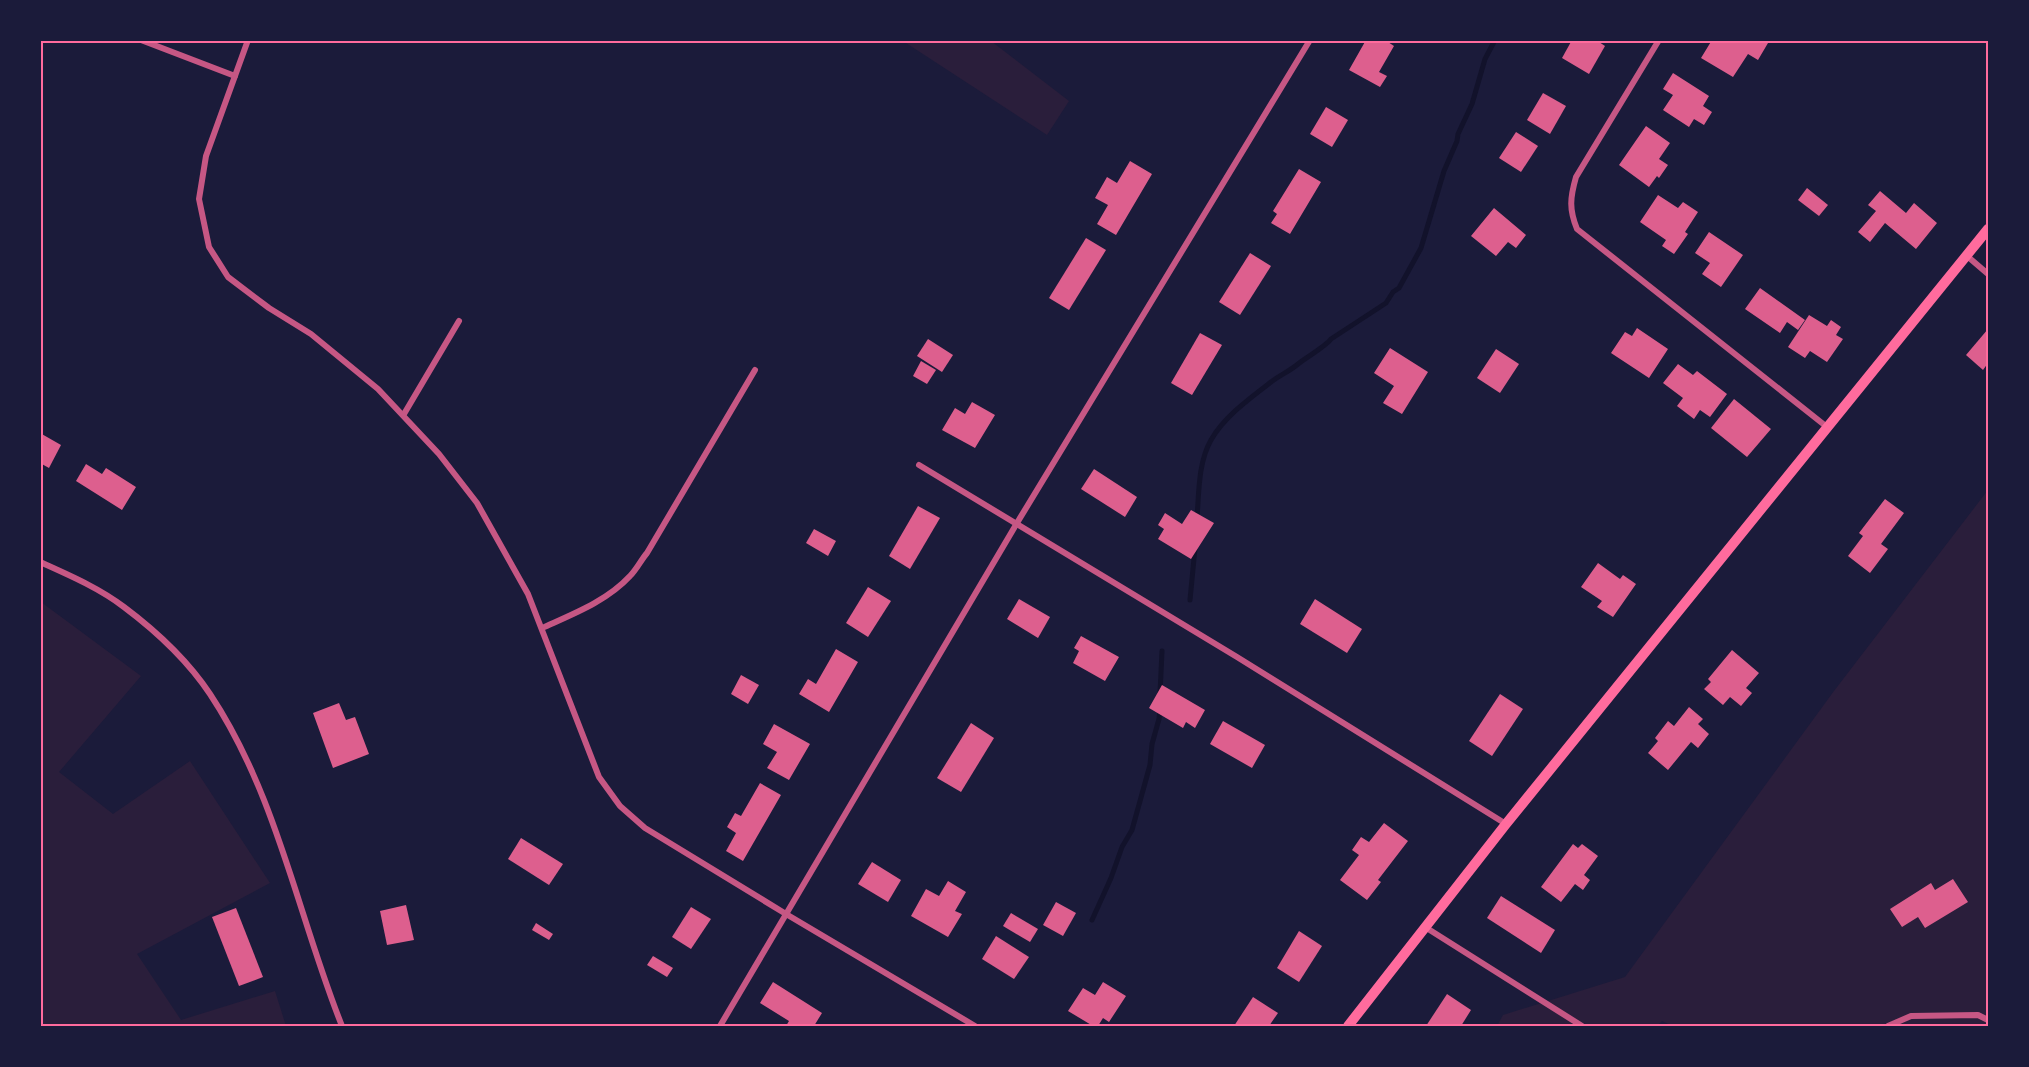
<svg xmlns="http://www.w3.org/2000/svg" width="2029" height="1067" font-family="Helvetica,sans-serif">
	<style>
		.green { fill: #2a1e3b }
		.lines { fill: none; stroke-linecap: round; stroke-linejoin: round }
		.stream { stroke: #12122b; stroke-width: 5 }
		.building { fill: #dd5f8e }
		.minor { stroke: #c65784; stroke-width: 6 }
		.secondary { stroke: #ff6b9d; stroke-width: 10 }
		.neatline { fill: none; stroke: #ff6b9d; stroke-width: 2 }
	</style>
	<rect width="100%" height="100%" fill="#1b1b3a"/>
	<g class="green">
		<polygon points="903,41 991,41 1069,101 1047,135"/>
		<polygon points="1988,490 1988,1026 1673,1026 1662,1021 1657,1026 1497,1026 1503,1015 1625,977 1834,691"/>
		<polygon points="41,602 141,676 59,772 113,814 190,761 270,883 137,954 181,1020 275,991 286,1026 41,1026"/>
	</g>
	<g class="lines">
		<g class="stream">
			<path d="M1197 518C1199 493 1198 463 1211 440 1224 417 1250 398 1271 382 1280 375 1290 371 1298 364 1307 357 1326 346 1331 339L1386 303 1393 292 1399 288 1421 248 1444 171 1457 141 1458 134 1472 104 1485 59 1495 40"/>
			<polyline points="1190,600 1195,548"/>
			<polyline points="1160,694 1162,651"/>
			<polyline points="1092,920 1111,878 1122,847 1132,830 1150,765 1152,744 1159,719 1160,709"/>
		</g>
	</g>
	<g class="building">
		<polygon points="1366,40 1385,40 1394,46 1379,72 1387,76 1380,87 1349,70"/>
		<polygon points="1572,40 1596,40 1605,46 1589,74 1562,58"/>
		<polygon points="1712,40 1763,40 1768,43 1758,60 1748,54 1733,77 1701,58"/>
		<polygon points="1673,73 1709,96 1703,106 1712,112 1704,125 1694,119 1689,127 1663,110 1673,95 1663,89"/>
		<polygon points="1543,93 1566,106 1550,134 1527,120"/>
		<polygon points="1326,107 1348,120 1332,147 1310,134"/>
		<polygon points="1646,126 1670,143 1659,159 1668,165 1659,178 1657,176 1649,187 1619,165"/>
		<polygon points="1516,132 1538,146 1521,172 1499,158"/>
		<polygon points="1130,161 1152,174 1116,235 1097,224 1108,205 1095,198 1107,177 1117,183"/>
		<polygon points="1299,169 1321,182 1290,234 1271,223 1277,214 1273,211"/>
		<polygon points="1807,188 1828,205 1819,216 1798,200"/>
		<polygon points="1880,191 1906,213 1914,203 1937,223 1916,249 1885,223 1870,242 1858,232 1876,211 1868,205"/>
		<polygon points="1658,195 1678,208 1683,202 1698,212 1685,232 1688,234 1674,254 1662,246 1666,240 1640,222"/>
		<polygon points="1494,208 1526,235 1516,248 1508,242 1496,256 1471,236"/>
		<polygon points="1709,232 1743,255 1721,287 1702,274 1710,263 1695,253"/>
		<polygon points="1086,238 1106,250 1069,310 1049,298"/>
		<polygon points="1250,253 1271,266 1240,315 1219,302"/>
		<polygon points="1760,288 1805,320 1798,330 1787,322 1780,333 1745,309"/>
		<polygon points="1809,315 1827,326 1831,320 1841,327 1836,335 1843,339 1827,362 1810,351 1805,358 1788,347"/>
		<polygon points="1637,328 1668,349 1649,378 1611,353 1625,332 1632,336"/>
		<polygon points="1988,329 1988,363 1983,370 1966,355"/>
		<polygon points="1200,333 1222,345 1192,395 1171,383"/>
		<polygon points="928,339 953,355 942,372 917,356"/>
		<polygon points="1390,348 1428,372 1402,414 1383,403 1394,386 1374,373"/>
		<polygon points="1496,349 1519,364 1500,393 1477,378"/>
		<polygon points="921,361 936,370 927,384 913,376"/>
		<polygon points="1678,364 1693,375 1697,371 1727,394 1710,417 1700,410 1694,419 1677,406 1683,398 1663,383"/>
		<polygon points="1734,399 1771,429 1747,457 1711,428"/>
		<polygon points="972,402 995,415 975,448 942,430 955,408 965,414"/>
		<polygon points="40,433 61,445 49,468 40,463"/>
		<polygon points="86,464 102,474 106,468 136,487 122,510 76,481"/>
		<polygon points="1094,469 1137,497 1125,517 1081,489"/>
		<polygon points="1885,499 1904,513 1881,544 1888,549 1870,573 1848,556 1863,536 1859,533"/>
		<polygon points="918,506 940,518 910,569 889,556"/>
		<polygon points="1191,510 1214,523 1191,559 1158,539 1164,529 1158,525 1165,513 1182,524"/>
		<polygon points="814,529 836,541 828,556 806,543"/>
		<polygon points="1598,563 1620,579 1623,575 1636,584 1613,617 1597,607 1602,601 1581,587"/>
		<polygon points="868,587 891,601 868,637 846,623"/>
		<polygon points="1019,599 1050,617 1038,638 1007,619"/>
		<polygon points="1315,599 1362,629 1347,653 1300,624"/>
		<polygon points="1081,636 1119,657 1105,681 1073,663 1079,651 1074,648"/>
		<polygon points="836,649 858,662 829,712 799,694 808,679 816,684"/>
		<polygon points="1732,650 1759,673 1746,688 1752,693 1741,706 1730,697 1723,705 1704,689 1711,682 1708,679"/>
		<polygon points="741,675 759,685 748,704 731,694"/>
		<polygon points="1162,685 1205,710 1195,728 1186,722 1183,728 1149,708"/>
		<polygon points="1500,694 1523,709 1492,756 1469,741"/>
		<polygon points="339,703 346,720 355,717 369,754 333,768 313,713"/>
		<polygon points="1689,707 1703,719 1698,724 1709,734 1698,748 1691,742 1668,770 1648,753 1658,741 1655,738 1668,721 1674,726"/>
		<polygon points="1223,721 1265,745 1252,768 1210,744"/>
		<polygon points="971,723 994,738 961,792 937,778"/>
		<polygon points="774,724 810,744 789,780 767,768 777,752 763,744"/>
		<polygon points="760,783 781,795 743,861 726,851 736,833 727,827 735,813 741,816"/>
		<polygon points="1384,823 1408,841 1378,880 1381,882 1367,900 1340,880 1359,855 1352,850 1361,837 1369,842"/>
		<polygon points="521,838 563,864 549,885 508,859"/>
		<polygon points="1573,844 1578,848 1582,844 1598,856 1584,875 1590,880 1583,890 1575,884 1561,902 1541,887"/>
		<polygon points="872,862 901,880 888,902 858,884"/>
		<polygon points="1953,879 1968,902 1925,928 1918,917 1902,927 1890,909 1931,883 1935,890"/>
		<polygon points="948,881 966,892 955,911 962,914 948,937 911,916 926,889 939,896"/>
		<polygon points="1501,896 1555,930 1541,953 1487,918"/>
		<polygon points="1056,902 1076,913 1063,936 1043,925"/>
		<polygon points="406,905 414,940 387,945 380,911"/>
		<polygon points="691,907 711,919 691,949 672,937"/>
		<polygon points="236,908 263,977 239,986 212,917"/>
		<polygon points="1011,913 1038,929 1030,942 1003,926"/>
		<polygon points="536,923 553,934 549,940 532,930"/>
		<polygon points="1299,931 1322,946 1299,982 1277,968"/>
		<polygon points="996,936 1029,957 1014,979 982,959"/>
		<polygon points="653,956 673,968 667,977 647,965"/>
		<polygon points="773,982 822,1013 814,1026 786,1026 789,1021 760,1003"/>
		<polygon points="1103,982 1126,996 1109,1022 1103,1018 1098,1026 1093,1026 1068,1011 1083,988 1095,995"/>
		<polygon points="1447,994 1471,1010 1461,1026 1426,1026"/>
		<polygon points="1253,997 1278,1013 1269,1026 1234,1026"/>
	</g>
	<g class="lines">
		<g class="minor">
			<polyline points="141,40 235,76"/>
			<polyline points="248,40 206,156 199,199 209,247 228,277 269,308 311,334 378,389 439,454 477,503 528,594 599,777 620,806 645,828 786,914 975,1026"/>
			<path d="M1659 40 1576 177C1570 198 1569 209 1577 229L1827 427"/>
			<polyline points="1967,256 1988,274"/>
			<polyline points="404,414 459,321"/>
			<polyline points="919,465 1237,657 1506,824"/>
			<path d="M40 562C69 575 99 588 124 607 156 631 188 661 210 694 277 795 298 916 342 1026"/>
			<path d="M542 628C573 614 607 601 630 576 637 569 641 560 647 553L755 370"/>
			<polyline points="1425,927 1582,1026"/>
			<polyline points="720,1026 1017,523 1310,40"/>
			<polyline points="1888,1026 1911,1016 1978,1015 1988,1020"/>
		</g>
		<polyline class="secondary" points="1348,1026 1506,824 1988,229"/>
	</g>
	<rect width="2029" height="1067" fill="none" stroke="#1b1b3a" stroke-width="84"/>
	<rect x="42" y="42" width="1945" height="983" class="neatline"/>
</svg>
